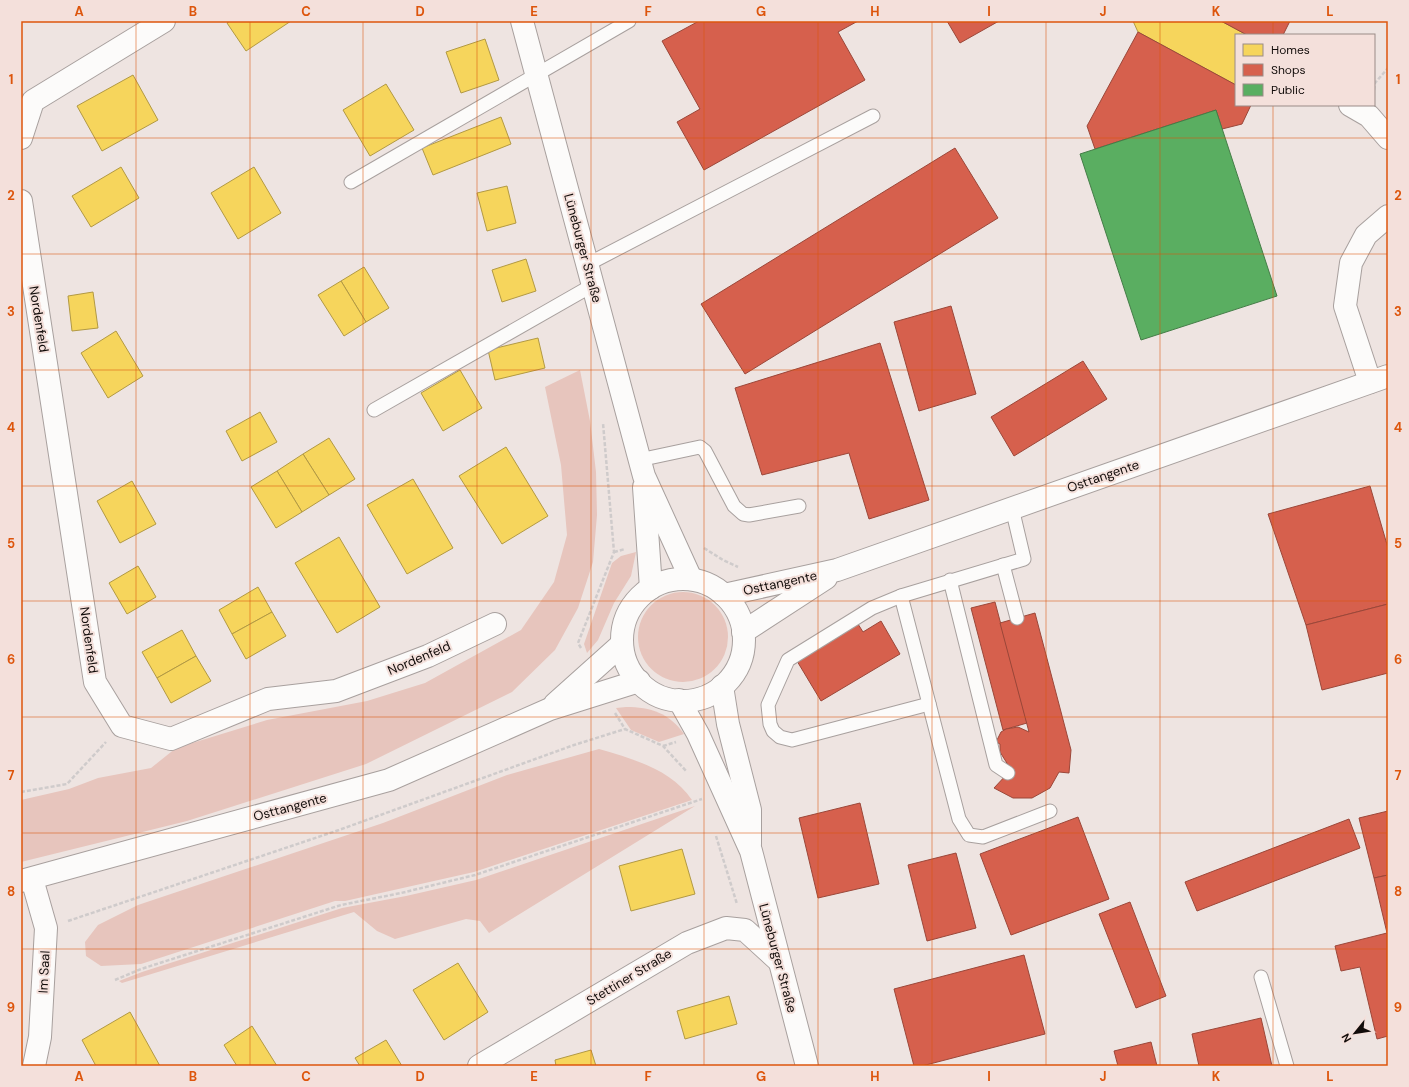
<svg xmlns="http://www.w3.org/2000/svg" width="1409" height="1087" font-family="'DM Sans',sans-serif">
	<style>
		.green { fill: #e7c5bd }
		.homes { fill: #f6d55c; stroke: #b29943 }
		.shops { fill: #d6604d; stroke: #9b4739 }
		.public { fill: #5aae61; stroke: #447d47 }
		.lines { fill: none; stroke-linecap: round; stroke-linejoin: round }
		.service-casing { stroke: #a8a09e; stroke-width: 15 }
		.minor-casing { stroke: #a8a09e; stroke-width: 24 }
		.secondary-casing { stroke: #a8a09e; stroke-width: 24 }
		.path { stroke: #cfcbcb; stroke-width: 2.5; stroke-dasharray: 4 2; stroke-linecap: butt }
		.service { stroke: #fcfbfa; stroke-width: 13 }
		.minor { stroke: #fcfbfa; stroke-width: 22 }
		.secondary { stroke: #fcfbfa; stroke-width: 22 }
		.grid { fill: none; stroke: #dd550c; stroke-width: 1; stroke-opacity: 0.55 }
		.labels { text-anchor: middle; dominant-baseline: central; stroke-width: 4; stroke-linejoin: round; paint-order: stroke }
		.street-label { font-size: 13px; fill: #120c0a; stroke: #f4e0db }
		.neatline { fill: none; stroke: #dd550c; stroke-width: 1.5 }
		.grid-label { font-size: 13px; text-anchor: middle; font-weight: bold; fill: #dd550c }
	</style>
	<rect width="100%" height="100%" fill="#eee4e1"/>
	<g class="green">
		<polygon points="580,370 590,421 596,472 597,515 593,562 578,608 555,650 512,692 366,764 187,821 21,862 21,800 69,789 98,778 151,768 176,748 267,720 367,701 425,683 521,630 554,582 567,535 561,465 545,387"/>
		<polygon points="636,552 631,576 614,603 598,640 587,653 584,644 612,563 621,556"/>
		<circle cx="683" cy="637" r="45"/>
		<path d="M626 707C651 707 669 713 684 734L659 742 631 730 616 708Z"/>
		<path d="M599 749C633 759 671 769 692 800L474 872 345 901H335L141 964 101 966 86 956 85 942 98 925 138 905 383 823 507 775Z"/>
		<polygon points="695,806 489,933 480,921 466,919 395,939 377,931 354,912 122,983 119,981 142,972 342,908 406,896 476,880"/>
	</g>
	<g class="homes">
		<polygon points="230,21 291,21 246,51 227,23"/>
		<polygon points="1133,21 1221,21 1247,35 1236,35 1236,85 1138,32"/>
		<polygon points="485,39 499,80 461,93 446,52"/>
		<polygon points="133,75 158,120 102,151 77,106"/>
		<polygon points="386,84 414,130 370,156 343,110"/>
		<polygon points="501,117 511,144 433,175 422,148"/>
		<polygon points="121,167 139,198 91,227 72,196"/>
		<polygon points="254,167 281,213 238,239 211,193"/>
		<polygon points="507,186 516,223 487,231 477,193"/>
		<polygon points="526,259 536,291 502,302 492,270"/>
		<polygon points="364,267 389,308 366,322 341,281"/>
		<polygon points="341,281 366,322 344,336 318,295"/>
		<polygon points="93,292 98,328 72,331 68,296"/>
		<polygon points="116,331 143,376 108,398 81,353"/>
		<polygon points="538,338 545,368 495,380 488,350"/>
		<polygon points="460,370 482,408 443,431 421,393"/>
		<polygon points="260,412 277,442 242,461 226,431"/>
		<polygon points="329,438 355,479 329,495 303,454"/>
		<polygon points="506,447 548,516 502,544 459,476"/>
		<polygon points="303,454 329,495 302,512 277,471"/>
		<polygon points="277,471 302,512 276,528 251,487"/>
		<polygon points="413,479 453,548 407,574 367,505"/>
		<polygon points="132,481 156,524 120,543 97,501"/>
		<polygon points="339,537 380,607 337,633 295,563"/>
		<polygon points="138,566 156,597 127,614 109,583"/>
		<polygon points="258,587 272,612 232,634 219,610"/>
		<polygon points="272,612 286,636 246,659 232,634"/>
		<polygon points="182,630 196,656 157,678 142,652"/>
		<polygon points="196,656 211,681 171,703 157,678"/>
		<polygon points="682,849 695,894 631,911 619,866"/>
		<polygon points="458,963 488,1012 444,1040 413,990"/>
		<polygon points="729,996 737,1024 685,1039 677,1011"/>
		<polygon points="130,1012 160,1066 96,1066 82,1040"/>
		<polygon points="252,1026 277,1066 237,1066 224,1045"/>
		<polygon points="386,1040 402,1066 360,1066 355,1058"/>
		<polygon points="591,1050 596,1066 556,1066 555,1060"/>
	</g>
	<g class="shops">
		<polygon points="699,21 858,21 838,32 865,80 704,170 677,122 700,109 662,41"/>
		<polygon points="947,21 999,21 960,43"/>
		<polygon points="1221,21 1290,21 1283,35 1247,35"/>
		<polygon points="1138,32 1236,85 1236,105 1251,105 1242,124 1222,129 1216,110 1095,149 1087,126"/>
		<polygon points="955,148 998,218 745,374 701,304"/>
		<polygon points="951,306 976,394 919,411 894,322"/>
		<polygon points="880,343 929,500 869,519 849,453 762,475 735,388"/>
		<polygon points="1083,361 1107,399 1014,456 991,417"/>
		<polygon points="1370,486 1388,548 1388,604 1306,625 1268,514"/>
		<polygon points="995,602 1027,723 1003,730 971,608"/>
		<polygon points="1388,604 1388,673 1322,690 1306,625"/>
		<polygon points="1035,613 1071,750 1069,773 1059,772 1050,788 1032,798 1013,798 994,788 1008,773 1010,768 1000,752 1000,744 996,742 1001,732 1006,729 1018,727 1029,732 1000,623"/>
		<polygon points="881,621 900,654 821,701 797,661 858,624 863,632"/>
		<polygon points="860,803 879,884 818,898 799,818"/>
		<polygon points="1388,811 1388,875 1374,878 1359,818"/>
		<polygon points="1078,817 1109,899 1011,935 980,854"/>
		<polygon points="1349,819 1360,848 1197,911 1185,882"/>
		<polygon points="956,853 976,928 927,941 908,865"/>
		<polygon points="1388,875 1388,933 1387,933 1374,878"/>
		<polygon points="1130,902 1166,996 1136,1008 1099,914"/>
		<polygon points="1387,933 1388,1036 1377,1039 1360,967 1341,971 1335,946"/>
		<polygon points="1024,955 1045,1034 922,1066 914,1066 894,989"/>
		<polygon points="1261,1018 1272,1066 1199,1066 1192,1034"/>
		<polygon points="1151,1042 1157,1066 1118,1066 1114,1051"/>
	</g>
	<polygon class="public" points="1216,110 1277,296 1141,340 1080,154"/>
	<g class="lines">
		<defs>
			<g id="service">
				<polyline points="351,182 629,21"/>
				<polyline points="588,264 873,116"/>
				<polyline points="374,410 593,285"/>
				<polyline points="639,460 700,447 705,451 734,506 743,514 749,515 799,506"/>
				<polyline points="1003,565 1017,618"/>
				<polyline points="950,580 996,765 1008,773"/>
				<polyline points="901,596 959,819 969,835 983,837 1050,811"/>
				<polyline points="929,704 792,740 780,737 773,731 770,724 768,705 788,660 872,608 901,596 1024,559 1012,508"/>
				<polyline points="1261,977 1287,1066"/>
			</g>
			<g id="minor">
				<polyline points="1350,105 1369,116 1388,138"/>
				<polyline points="21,138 33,101 164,21"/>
				<polyline points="21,201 95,682 122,726 171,739 268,699 336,691 428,656 495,624"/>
				<polyline points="1370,382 1345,306 1351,263 1366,235 1388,216"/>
				<polyline points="32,879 46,928 40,1037 34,1066"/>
				<polyline points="479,1066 687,943 726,928 745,930 779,961"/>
			</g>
			<g id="secondary">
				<polyline points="522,21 644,476 691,579"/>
				<polyline points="644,487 651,588"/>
				<circle cx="683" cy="640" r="61"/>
				<polyline points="724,595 837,570 1388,376"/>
				<polyline points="743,632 826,578"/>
				<polyline points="722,686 728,724 750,810 750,844"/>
				<polyline points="679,700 698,734 751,851 807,1066"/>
				<polyline points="555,704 622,644"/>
				<polyline points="21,881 389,780 550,709 639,681"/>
			</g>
		</defs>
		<use href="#service" class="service-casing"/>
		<use href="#minor" class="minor-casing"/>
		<use href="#secondary" class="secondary-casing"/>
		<g class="path">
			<polyline points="1374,90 1375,83 1388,68"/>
			<polyline points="704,548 723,560 738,567"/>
			<polyline points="614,552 625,549"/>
			<polyline points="581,648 578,643 614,552 603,423"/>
			<polyline points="615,713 625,729 663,746 687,772"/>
			<polyline points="663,746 676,742"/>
			<polyline points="21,792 67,784 106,742"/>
			<polyline points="716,836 737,904"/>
			<polyline points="68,921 339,830 574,745 625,729"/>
			<polyline points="115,980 141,969 341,905 401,893 475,875 702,799"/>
		</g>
		<use href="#service" class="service"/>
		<use href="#minor" class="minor"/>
		<use href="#secondary" class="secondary"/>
	</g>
	<path class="grid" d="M136 21V1066M250 21V1066M363 21V1066M477 21V1066M591 21V1066M704 21V1066M818 21V1066M932 21V1066M1046 21V1066M1160 21V1066M1273 21V35M1273 105V1066M21 138H1388M21 254H1388M21 370H1388M21 486H1388M21 601H1388M21 717H1388M21 833H1388M21 949H1388"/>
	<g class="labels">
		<g class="street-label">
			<text transform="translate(583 248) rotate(75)">Lüneburger Straße</text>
			<text transform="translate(39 319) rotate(81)">Nordenfeld</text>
			<text transform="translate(1103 476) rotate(-19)">Osttangente</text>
			<text transform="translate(780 583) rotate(-12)">Osttangente</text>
			<text transform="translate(89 640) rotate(82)">Nordenfeld</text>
			<text transform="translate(419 658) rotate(-23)">Nordenfeld</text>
			<text transform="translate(290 807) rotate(-15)">Osttangente</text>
			<text transform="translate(778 958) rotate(75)">Lüneburger Straße</text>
			<text transform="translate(44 972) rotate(-87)">Im Saal</text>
			<text transform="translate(629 977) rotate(-31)">Stettiner Straße</text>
		</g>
	</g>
	<rect width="1409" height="1087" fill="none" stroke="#f4e0db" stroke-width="44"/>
	<rect x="1235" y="34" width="140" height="72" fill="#f4e0db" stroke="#9a8b87"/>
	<rect x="1243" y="44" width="20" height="12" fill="#f6d55c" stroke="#9a8b87"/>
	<text x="1271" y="54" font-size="12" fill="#120c0a">Homes</text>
	<rect x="1243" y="64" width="20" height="12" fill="#d6604d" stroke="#9a8b87"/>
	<text x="1271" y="74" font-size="12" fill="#120c0a">Shops</text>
	<rect x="1243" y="84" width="20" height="12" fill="#5aae61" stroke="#9a8b87"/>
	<text x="1271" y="94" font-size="12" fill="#120c0a">Public</text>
	<g transform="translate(1355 1033) rotate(240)" stroke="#f4e0db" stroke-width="3" paint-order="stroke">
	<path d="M0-3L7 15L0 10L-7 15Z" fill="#120c0a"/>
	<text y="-6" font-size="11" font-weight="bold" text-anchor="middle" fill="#120c0a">N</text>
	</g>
	<rect x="22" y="22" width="1365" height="1043" class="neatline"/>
	<g class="grid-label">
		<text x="79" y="16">A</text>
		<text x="193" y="16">B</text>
		<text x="306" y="16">C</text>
		<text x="420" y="16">D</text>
		<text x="534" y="16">E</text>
		<text x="648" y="16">F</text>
		<text x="761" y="16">G</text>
		<text x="875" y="16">H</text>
		<text x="989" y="16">I</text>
		<text x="1103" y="16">J</text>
		<text x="1216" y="16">K</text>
		<text x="1330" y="16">L</text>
		<text x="11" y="84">1</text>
		<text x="1398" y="84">1</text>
		<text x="11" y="200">2</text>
		<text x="1398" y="200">2</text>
		<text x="11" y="316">3</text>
		<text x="1398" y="316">3</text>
		<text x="11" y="432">4</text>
		<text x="1398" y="432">4</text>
		<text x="11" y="548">5</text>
		<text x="1398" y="548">5</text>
		<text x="11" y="664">6</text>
		<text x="1398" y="664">6</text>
		<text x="11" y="780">7</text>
		<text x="1398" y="780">7</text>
		<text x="11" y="896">8</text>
		<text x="1398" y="896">8</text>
		<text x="11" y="1012">9</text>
		<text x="1398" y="1012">9</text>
		<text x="79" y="1081">A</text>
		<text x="193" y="1081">B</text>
		<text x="306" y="1081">C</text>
		<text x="420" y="1081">D</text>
		<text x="534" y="1081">E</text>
		<text x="648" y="1081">F</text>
		<text x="761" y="1081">G</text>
		<text x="875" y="1081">H</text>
		<text x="989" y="1081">I</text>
		<text x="1103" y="1081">J</text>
		<text x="1216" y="1081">K</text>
		<text x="1330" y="1081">L</text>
	</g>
</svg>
